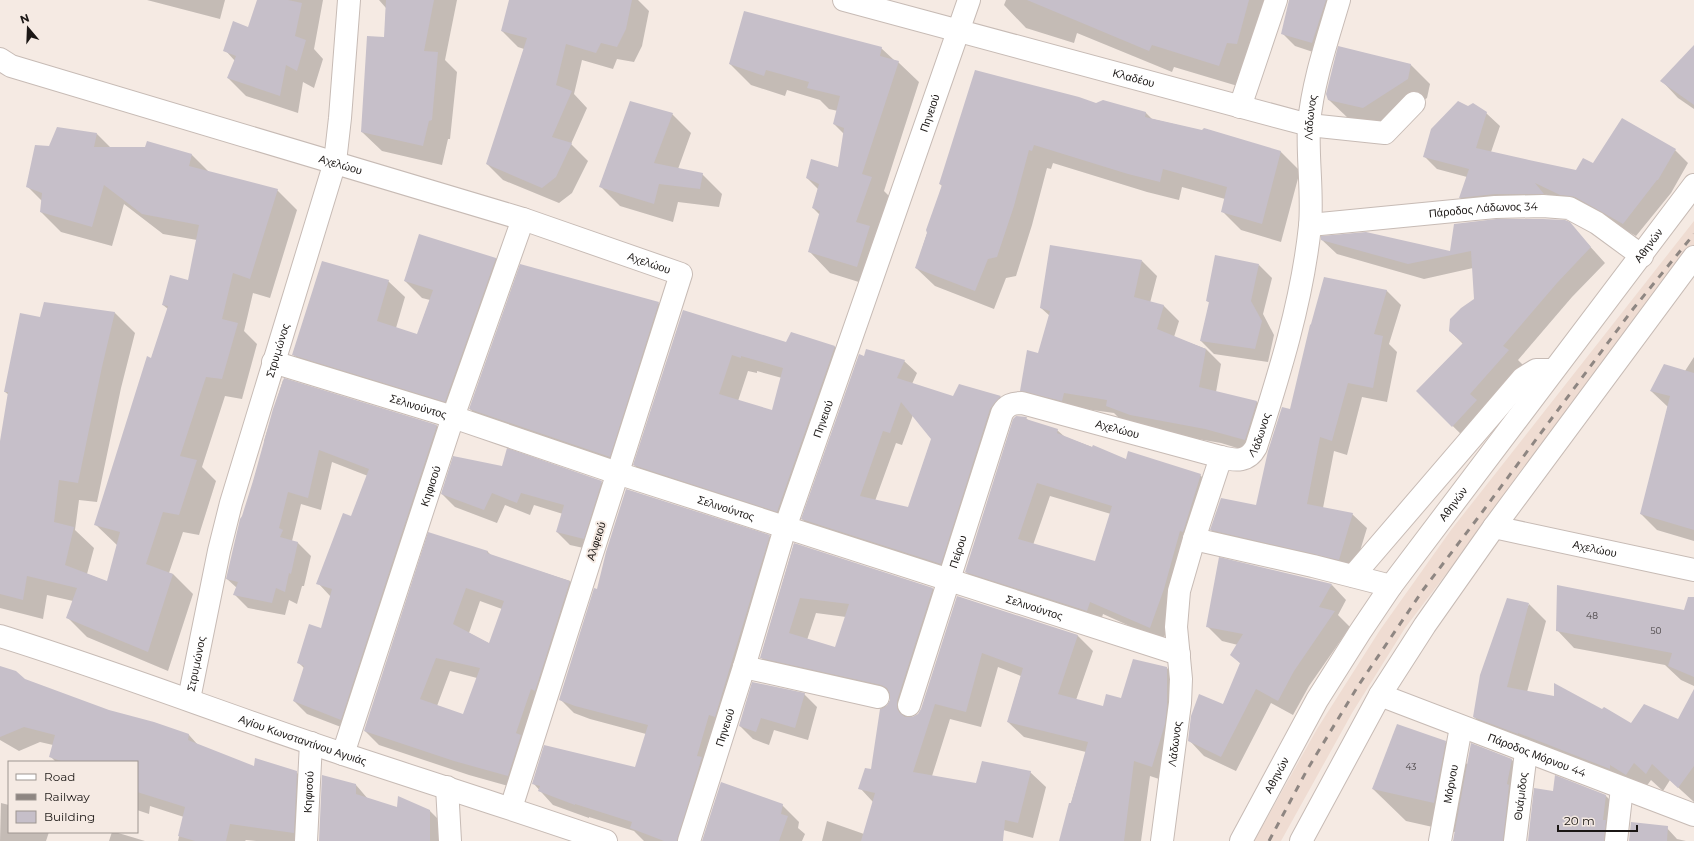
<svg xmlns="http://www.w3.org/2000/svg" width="1694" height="841" font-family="Montserrat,sans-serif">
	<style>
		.built { fill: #efdcd2 }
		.shadow { fill: #0003; fill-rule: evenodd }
		.building { fill: #c6bfc9; fill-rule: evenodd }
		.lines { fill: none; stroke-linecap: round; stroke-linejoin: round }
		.minor-casing { stroke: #c7bbb5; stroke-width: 24 }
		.major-casing { stroke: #c7bbb5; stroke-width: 24 }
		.minor { stroke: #fff; stroke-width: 22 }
		.major { stroke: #fff; stroke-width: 22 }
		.rail { stroke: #8e8682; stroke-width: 3; stroke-dasharray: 7 7; stroke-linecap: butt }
		.labels { text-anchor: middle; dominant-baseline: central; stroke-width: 4; stroke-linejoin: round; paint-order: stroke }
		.number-label { font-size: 9px; fill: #464142 }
		.street-label { font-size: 11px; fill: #1b1715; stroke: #f5eae3 }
	</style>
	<rect width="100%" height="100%" fill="#f5eae3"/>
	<polygon class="built" points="1694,221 1694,248 1405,628 1352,713 1281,841 1254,841 1317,729 1380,630 1451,530"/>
	<g class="shadow">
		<polygon points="147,0 225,0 220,19"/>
		<polygon points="258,0 323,0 314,49 323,59 314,88 303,82 298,113 246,96 228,78 235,61 225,50 249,29"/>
		<polygon points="379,0 457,0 445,60 457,72 450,139 448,139 442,165 382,151 362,132 385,38 386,8"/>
		<polygon points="510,0 638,0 649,11 642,46 634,62 617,59 613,69 582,60 574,94 587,108 571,144 588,161 572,193 559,203 503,180 487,164 524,49 518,47 502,31"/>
		<polygon points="1006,0 1277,0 1241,87 1174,67 1172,72 1077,33 1074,43 1026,28 1004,5"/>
		<polygon points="1290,0 1344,0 1325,56 1295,46 1282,33"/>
		<polygon points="1694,46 1694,109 1678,98 1662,81"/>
		<polygon points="1339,47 1411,65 1430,84 1427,98 1382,127 1349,119 1329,100"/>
		<polygon points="881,48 894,60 898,62 919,82 884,191 892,199 878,288 830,273 810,252 820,215 813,208 818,189 807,178 839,168 844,134 834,124 838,111 829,109 820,100 787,90 785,96 751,85 730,64"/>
		<polygon points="1096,104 1146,113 1152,119 1203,131 1205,129 1281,152 1300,171 1281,242 1241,230 1223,212 1225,199 1182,187 1179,200 1147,192 1053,163 1051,169 1047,168 1032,225 1016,276 1006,278 994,309 935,286 916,268 942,186 940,184"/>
		<polygon points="1486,113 1500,126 1491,152 1577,172 1593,165 1622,120 1675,150 1688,163 1671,193 1636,236 1589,210 1574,207 1545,194 1555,206 1473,210 1460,198 1467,177 1437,169 1424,156"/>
		<polygon points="672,114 691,133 678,169 702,174 722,194 719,207 678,202 673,222 620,206 601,187"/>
		<polygon points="97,134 111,148 192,155 209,172 277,190 297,210 270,298 253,293 244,331 257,344 242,399 225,396 202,467 216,481 199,535 183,532 169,573 173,574 193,594 168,671 87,637 67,617 73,601 47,595 43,619 0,608 0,448 9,395 5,392 40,318 115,313 135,333 121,388 97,502 79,500 75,530 94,548 87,574 108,582 118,546 96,525 168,309 163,305 189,281 197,240 163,234 124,204 112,246 61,232 41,212 42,201 27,186 50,147"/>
		<polygon points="1569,223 1605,263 1572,297 1518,360 1523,365 1468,441 1417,391 1463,344 1450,331 1475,300 1473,268 1424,279 1337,254 1322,240 1450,253"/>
		<polygon points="496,258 512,275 462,417 310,371 293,354 388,281 405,297 396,328 417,336 430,300 422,298 405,281"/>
		<polygon points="1142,261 1157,276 1150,303 1164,306 1179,321 1174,337 1206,349 1221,364 1216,392 1257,402 1272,417 1260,455 1221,443 1146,430 1122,421 1114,413 1078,408 1036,405 1021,390 1039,354 1050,316 1041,308"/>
		<polygon points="1259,265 1272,278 1263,314 1274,335 1268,362 1214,354 1201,341 1210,303 1207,301"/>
		<polygon points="1386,290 1401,305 1389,344 1397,352 1387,402 1362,397 1347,455 1334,451 1323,508 1352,514 1367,528 1353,574 1226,544 1211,530 1257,506 1290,410"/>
		<polygon points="658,303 671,316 623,470 483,422 470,409"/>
		<path d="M683 312 787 343 835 347 850 363 793 527 650 481 634 465ZM748 371 757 373V371L782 378 773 411 738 401Z"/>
		<path d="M865 357 904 361 917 373 912 384 954 398 1000 397 1012 410 953 576 815 532 802 519ZM913 415 932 439 908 509 875 501 896 443 902 445Z"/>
		<polygon points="1694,357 1694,541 1657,530 1641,514 1668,407 1651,391 1685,371"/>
		<polygon points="283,380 437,426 450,439 354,732 307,714 294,701 305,669 298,662 322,629 331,597 318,583 352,517 368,476 332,462 321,510 301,504 292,541 298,543 311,556 304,586 302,586 297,604 289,600 285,615 248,608 235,595 237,588 227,579 243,517 265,443 264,441"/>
		<path d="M1026 418 1029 421 1057 430 1065 437 1127 460 1200 475 1213 488 1163 641 1103 614 1100 624 979 585 966 572ZM1050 496 1111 514 1096 562 1033 545Z"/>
		<polygon points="502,467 601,482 614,495 597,551 570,545 557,532 563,514 534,505 530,515 505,505 497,523 455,507 442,494"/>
		<polygon points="769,536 783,550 694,841 644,841 634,831 589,817 589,818 553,805 533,783 636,768 646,734 590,719 574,713 560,699 598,591"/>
		<path d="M794 544 933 589 948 604 912 718 918 715 922 709 958 597 1078 636 1093 651 1076 700 1104 707 1122 699 1167 668 1182 684 1168 782 1150 776 1141 841H1060L1086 752 1024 737 1008 722 1021 676 998 667 981 727 950 719 932 776 976 785 1030 772 1046 787 1033 838 962 819 957 841H822L827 821 864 834 873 802 860 788 872 770 888 706 892 699 776 673 761 657ZM816 613 846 617 836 648 807 640Z"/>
		<path d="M487 551 492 556 570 581 584 596 522 790 469 775 379 745 365 731ZM480 601 502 609 490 644 469 633ZM450 671 477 678 464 715 437 706Z"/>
		<polygon points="1332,585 1346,600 1338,615 1350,627 1309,686 1293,715 1271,703 1236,771 1204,756 1189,740 1223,705 1241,664 1232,655 1238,645 1222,641 1207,626"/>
		<polygon points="1529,604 1546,621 1527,692 1631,724 1679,721 1694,692 1694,802 1670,780 1663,791 1651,780 1643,791 1492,734 1474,717"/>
		<polygon points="1694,614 1694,686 1681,680 1665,665 1574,648 1557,630"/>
		<polygon points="0,668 25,680 109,711 189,735 198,745 254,767 296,772 312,788 310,841 256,841 246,840 245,841 178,841 184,817 150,806 149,814 137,810 137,762 56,762 50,756 53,745 40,742 19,751 0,740"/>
		<polygon points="804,694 817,707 808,740 774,730 769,745 753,739 740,726"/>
		<polygon points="1445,742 1468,765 1472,744 1512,760 1525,773 1516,841 1454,841 1455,832 1406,821 1373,789"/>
		<polygon points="356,785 368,799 398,808 430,811 443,824 442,841 320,841"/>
		<polygon points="1554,792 1606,796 1619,809 1618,841 1554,841"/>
		<polygon points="1,803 9,805 9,832 49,832 46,841 0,841"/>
		<polygon points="782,805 799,822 798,828 805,834 802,841 703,841"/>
		<polygon points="1666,827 1677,839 1686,841 1630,841"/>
		<polygon points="112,832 115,832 145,841 109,841"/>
	</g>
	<g class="building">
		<polygon points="257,0 288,0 302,3 295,36 306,40 297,71 286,65 280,96 227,78 236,56 223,51 233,21 248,27"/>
		<polygon points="386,0 434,0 424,51 438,52 432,120 429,121 423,146 361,132 367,36 384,37"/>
		<polygon points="509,0 632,0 626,29 617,47 601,43 596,53 566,44 556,85 572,91 552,137 572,143 556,177 542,188 486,164 527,38 501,31"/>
		<polygon points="1027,0 1249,0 1237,44 1227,43 1219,66 1152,45 1149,51"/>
		<polygon points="1289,0 1326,0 1312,43 1281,34"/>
		<polygon points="744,11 882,47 880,56 899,61 862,174 872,177 856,222 870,226 857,267 808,252 820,211 812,208 819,184 806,178 811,159 838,167 844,128 833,124 840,96 807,88 809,82 766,70 764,76 729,64"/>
		<polygon points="1694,45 1694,105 1660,81"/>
		<polygon points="1338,46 1411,64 1408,79 1363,108 1328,100 1326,94"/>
		<polygon points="975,70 1079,97 1096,103 1103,100 1146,112 1145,117 1202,130 1204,128 1281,151 1262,224 1221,212 1227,187 1163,169 1160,182 1128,174 1034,145 1032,151 1029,150 1014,206 997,257 988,259 975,291 915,268 927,233 926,230 942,185 939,184"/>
		<polygon points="630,101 673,113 654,163 703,173 700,189 659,184 654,204 599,187"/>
		<polygon points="1458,101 1468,106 1473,103 1487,112 1476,148 1529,160 1576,170 1583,158 1593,163 1622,118 1676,149 1658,180 1657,180 1623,224 1575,197 1560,195 1535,183 1544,194 1495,194 1459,198 1469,169 1423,157 1431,129"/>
		<polygon points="57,127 97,133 94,147 145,147 147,141 192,154 189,166 278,189 250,279 233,273 222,319 238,323 222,379 206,377 180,456 197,460 179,515 163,512 146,564 173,574 148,652 66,618 77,588 27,576 23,600 0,594 0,441 8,392 4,392 20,313 40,317 44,302 115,312 102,367 78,483 59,480 54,522 74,527 65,565 107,581 120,532 94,525 147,356 151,358 168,306 162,305 170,275 188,280 199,225 142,214 104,185 92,227 40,212 42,193 26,187 35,145 49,146"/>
		<polygon points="1496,219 1543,219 1565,220 1570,222 1591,247 1557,283 1503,346 1509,350 1470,394 1477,400 1452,427 1416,391 1463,343 1449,331 1450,319 1461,308 1474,299 1471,251 1408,264 1321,240 1321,236 1366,232 1450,251 1454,224"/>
		<polygon points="419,234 496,258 445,402 292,355 322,261 389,280 377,321 417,334 433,290 404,281"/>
		<polygon points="1050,245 1142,260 1134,297 1164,305 1157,329 1206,349 1199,387 1257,401 1245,440 1205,429 1130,415 1106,406 1107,400 1064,393 1062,401 1020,391 1027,350 1038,353 1050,311 1040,308"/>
		<polygon points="1215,255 1259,264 1251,301 1262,321 1255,349 1200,341 1209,302 1206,301"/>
		<polygon points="520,264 659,302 610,457 469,409"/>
		<polygon points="1324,277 1387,290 1374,334 1383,336 1373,388 1348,383 1332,441 1320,437 1307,504 1353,513 1339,560 1210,530 1221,498 1256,505 1268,451 1282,407 1290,409 1310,325 1311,324"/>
		<path d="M683 310 786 342 791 332 835 346 777 512 633 465ZM732 355 741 358V356L783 368 772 410 719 394Z"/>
		<path d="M866 349 905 360 897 378 953 396 959 384 1001 396 990 409 941 564 801 519 859 354 864 356ZM901 402 931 439 908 507 860 496 883 431 890 433Z"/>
		<polygon points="1664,364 1694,373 1694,530 1640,514 1670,396 1650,391"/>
		<polygon points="284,378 437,425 341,720 293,701 304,666 297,663 309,624 321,628 332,589 316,584 343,513 351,516 369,469 319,450 308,498 288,492 279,528 283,530 280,537 298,542 291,574 289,573 285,592 276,588 272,603 233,595 238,582 226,579 240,519 242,516 253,481 273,409"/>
		<path d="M1016 416 1027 417 1026 419 1058 429 1057 433 1092 447 1093 445 1126 459 1128 451 1201 474 1183 532 1180 531 1164 589 1150 628 1090 602 1087 611 965 572 1013 419ZM1037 483 1112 506 1095 561 1018 539Z"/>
		<polygon points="507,448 602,481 584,539 556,532 564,505 521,493 517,503 492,493 484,510 441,494 453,456 502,466"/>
		<polygon points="626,489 770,535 715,717 709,715 697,756 702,757 677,841 664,841 630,828 632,822 575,804 575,805 538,791 540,786 532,784 544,745 635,767 648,725 575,706 559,700 594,588 597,589 606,552"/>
		<path d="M428 532 488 551 487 553 570 581 535 691 531 689 516 733 521 735 508 776 454 761 364 731ZM466 588 504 601 489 643 453 624ZM436 658 480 668 463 714 420 699Z"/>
		<path d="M794 543 933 588 897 701V708L900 713 905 717H912L918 714 921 709 957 596 1078 635 1058 694 1103 706 1106 694 1121 698 1133 659 1167 667V706L1165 724 1152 767 1134 761 1124 841H1059L1069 803H1071L1088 742 1007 722 1023 668 982 653 966 712 935 704 913 772 976 783 982 761 1031 771 1018 823 1005 820 1003 841H861L875 793 858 789 865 768 871 769 880 709 887 705 890 700V694L887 688 881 685 760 658ZM800 598 849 604 835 647 789 633Z"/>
		<polygon points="1219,557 1332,584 1319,607 1335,611 1294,671 1278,701 1256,689 1221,757 1188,741 1191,716 1199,694 1223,704 1240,663 1230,655 1243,634 1206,627"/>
		<polygon points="1557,585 1684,610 1688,597 1694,597 1694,677 1668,666 1672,653 1556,631"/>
		<polygon points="1507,598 1529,603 1507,687 1554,696 1554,683 1602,709 1604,707 1631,723 1644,704 1678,719 1694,689 1694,766 1678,788 1652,764 1646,774 1634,763 1626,775 1610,765 1610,769 1518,733 1518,734 1473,717 1480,675"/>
		<polygon points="0,666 16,671 25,679 109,710 154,722 189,734 188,740 254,766 255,758 297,771 294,833 230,824 226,841 195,841 178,836 185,807 137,792 137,762 64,762 49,757 55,735 24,727 0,737"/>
		<polygon points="752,682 805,693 795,728 761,718 756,732 739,726"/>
		<polygon points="1397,724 1446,741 1434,803 1372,789"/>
		<polygon points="1471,743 1512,759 1507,784 1509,785 1503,841 1453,841"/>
		<polygon points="322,775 356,784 356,794 397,807 398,796 430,810 430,841 319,841"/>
		<polygon points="1555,775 1606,795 1603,820 1606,820 1604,841 1528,841 1534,788 1553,791"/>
		<polygon points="721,782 783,804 781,814 788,816 779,841 702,841"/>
		<polygon points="1631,822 1668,826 1667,841 1629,841"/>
	</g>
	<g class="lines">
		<defs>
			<g id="minor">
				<path id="s1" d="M844 0 1309 125 1385 133 1414 103"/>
				<path id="s2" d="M0 59 11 66 523 219 681 274 511 808"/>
				<polyline points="1240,107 1276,0"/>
				<path id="s3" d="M1310 225 1495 207 1543 206 1569 208 1597 223 1642 256"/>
				<path id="s4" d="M273 362 453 417 617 473 1179 654"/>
				<path id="s5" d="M1494 527 1694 570"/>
				<polyline points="1194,539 1313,566 1391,586"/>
				<polyline points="1353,576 1523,378 1536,370 1553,370"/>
				<polyline points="744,667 878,697"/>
				<path id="s6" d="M1380 695 1694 815"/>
				<path id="s7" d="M189 699 219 551 231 503 335 162 340 118 349 0"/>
				<path id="s8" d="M909 705 1002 413C1007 405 1012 403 1022 403L1221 457"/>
				<path id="s9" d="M343 754 453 417 523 219"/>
				<polyline points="447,787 450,841"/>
				<path id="s10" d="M306 841 311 743"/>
				<path id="s11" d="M689 841 744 667 785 528 969 0"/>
				<path id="s12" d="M1162 841 1180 703 1181 679 1176 627 1179 591 1194 539 1221 457C1236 461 1248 462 1256 447 1279 375 1302 302 1310 226 1313 192 1307 158 1309 123 1313 81 1327 41 1339 0"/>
				<path id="s13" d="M1241 841 1317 700 1360 632 1391 586 1694 185"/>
				<polyline points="1301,841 1380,695 1425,625 1494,527 1694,257"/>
				<path id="s14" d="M1440 841 1461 727"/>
				<path id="s15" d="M1515 841 1526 752"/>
				<polyline points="1616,841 1622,788"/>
			</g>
			<g id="major">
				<path id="s16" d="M0 636C116 672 228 716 343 754 431 783 519 811 606 841"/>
			</g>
		</defs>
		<use href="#minor" class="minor-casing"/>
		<use href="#major" class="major-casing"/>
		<use href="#minor" class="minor"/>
		<use href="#major" class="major"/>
		<polyline class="rail" points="1269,841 1307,770 1358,686 1423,590 1477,519 1633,309 1694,234"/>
	</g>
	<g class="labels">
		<g class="number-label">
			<text x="1592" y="615">48</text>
			<text x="1656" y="630">50</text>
			<text x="1411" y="766">43</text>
		</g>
		<g class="street-label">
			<text stroke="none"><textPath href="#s1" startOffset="300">Κλαδέου</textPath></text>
			<text stroke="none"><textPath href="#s11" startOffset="767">Πηνειού</textPath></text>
			<text stroke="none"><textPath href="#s12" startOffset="769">Λάδωνος</textPath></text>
			<text stroke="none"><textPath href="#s2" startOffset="357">Αχελώου</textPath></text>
			<text stroke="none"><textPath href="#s3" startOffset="174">Πάροδος Λάδωνος 34</textPath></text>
			<text stroke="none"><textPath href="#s13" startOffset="723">Αθηνών</textPath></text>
			<text stroke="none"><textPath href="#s2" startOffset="681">Αχελώου</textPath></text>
			<text stroke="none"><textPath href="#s7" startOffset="360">Στρυμώνος</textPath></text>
			<text stroke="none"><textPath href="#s4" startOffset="152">Σελινούντος</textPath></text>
			<text stroke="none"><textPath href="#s11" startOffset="443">Πηνειού</textPath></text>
			<text stroke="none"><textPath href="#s8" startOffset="429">Αχελώου</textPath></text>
			<text stroke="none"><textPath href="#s12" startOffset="445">Λάδωνος</textPath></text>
			<text stroke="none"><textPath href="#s9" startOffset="282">Κηφισού</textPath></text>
			<text stroke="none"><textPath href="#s13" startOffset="399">Αθηνών</textPath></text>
			<text stroke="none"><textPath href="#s4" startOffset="476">Σελινούντος</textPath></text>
			<text transform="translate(596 541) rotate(-72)">Αλφειού</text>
			<text stroke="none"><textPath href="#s5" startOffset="103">Αχελώου</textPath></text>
			<text stroke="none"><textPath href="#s8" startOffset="161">Πείρου</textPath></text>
			<text stroke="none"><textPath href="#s4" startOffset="800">Σελινούντος</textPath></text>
			<text stroke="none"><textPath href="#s7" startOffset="36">Στρυμώνος</textPath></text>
			<text stroke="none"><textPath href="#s11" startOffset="119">Πηνειού</textPath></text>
			<text stroke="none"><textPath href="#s16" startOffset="320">Αγίου Κωνσταντίνου Αγυιάς</textPath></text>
			<text stroke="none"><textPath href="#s12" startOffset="98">Λάδωνος</textPath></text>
			<text stroke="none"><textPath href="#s6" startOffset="168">Πάροδος Μόρνου 44</textPath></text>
			<text stroke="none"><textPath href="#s13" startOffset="75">Αθηνών</textPath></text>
			<text stroke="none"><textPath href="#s14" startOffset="58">Μόρνου</textPath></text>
			<text stroke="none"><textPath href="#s10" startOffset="49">Κηφισού</textPath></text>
			<text stroke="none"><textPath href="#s15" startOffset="45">Θυάμιδος</textPath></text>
		</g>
	</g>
	<rect x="8" y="761" width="130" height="72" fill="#f5eae3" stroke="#9e9691"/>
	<rect x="16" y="774" width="20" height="6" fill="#ffffff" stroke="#9e9691"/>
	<text x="44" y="781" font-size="12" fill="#1b1715">Road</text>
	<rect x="16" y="794" width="20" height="6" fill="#8e8682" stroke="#9e9691"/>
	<text x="44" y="801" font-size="12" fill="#1b1715">Railway</text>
	<rect x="16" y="811" width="20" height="12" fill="#c6bfc9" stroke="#9e9691"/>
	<text x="44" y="821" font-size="12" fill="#1b1715">Building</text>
	<g transform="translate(28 28) rotate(341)" stroke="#f5eae3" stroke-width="3" paint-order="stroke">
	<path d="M0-3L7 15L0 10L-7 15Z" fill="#1b1715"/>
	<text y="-6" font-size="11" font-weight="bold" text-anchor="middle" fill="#1b1715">N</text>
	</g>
	<path d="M1558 825v6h79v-6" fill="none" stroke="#1b1715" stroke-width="2"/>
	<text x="1564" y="825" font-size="12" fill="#1b1715" stroke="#f5eae3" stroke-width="3" paint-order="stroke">20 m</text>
</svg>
